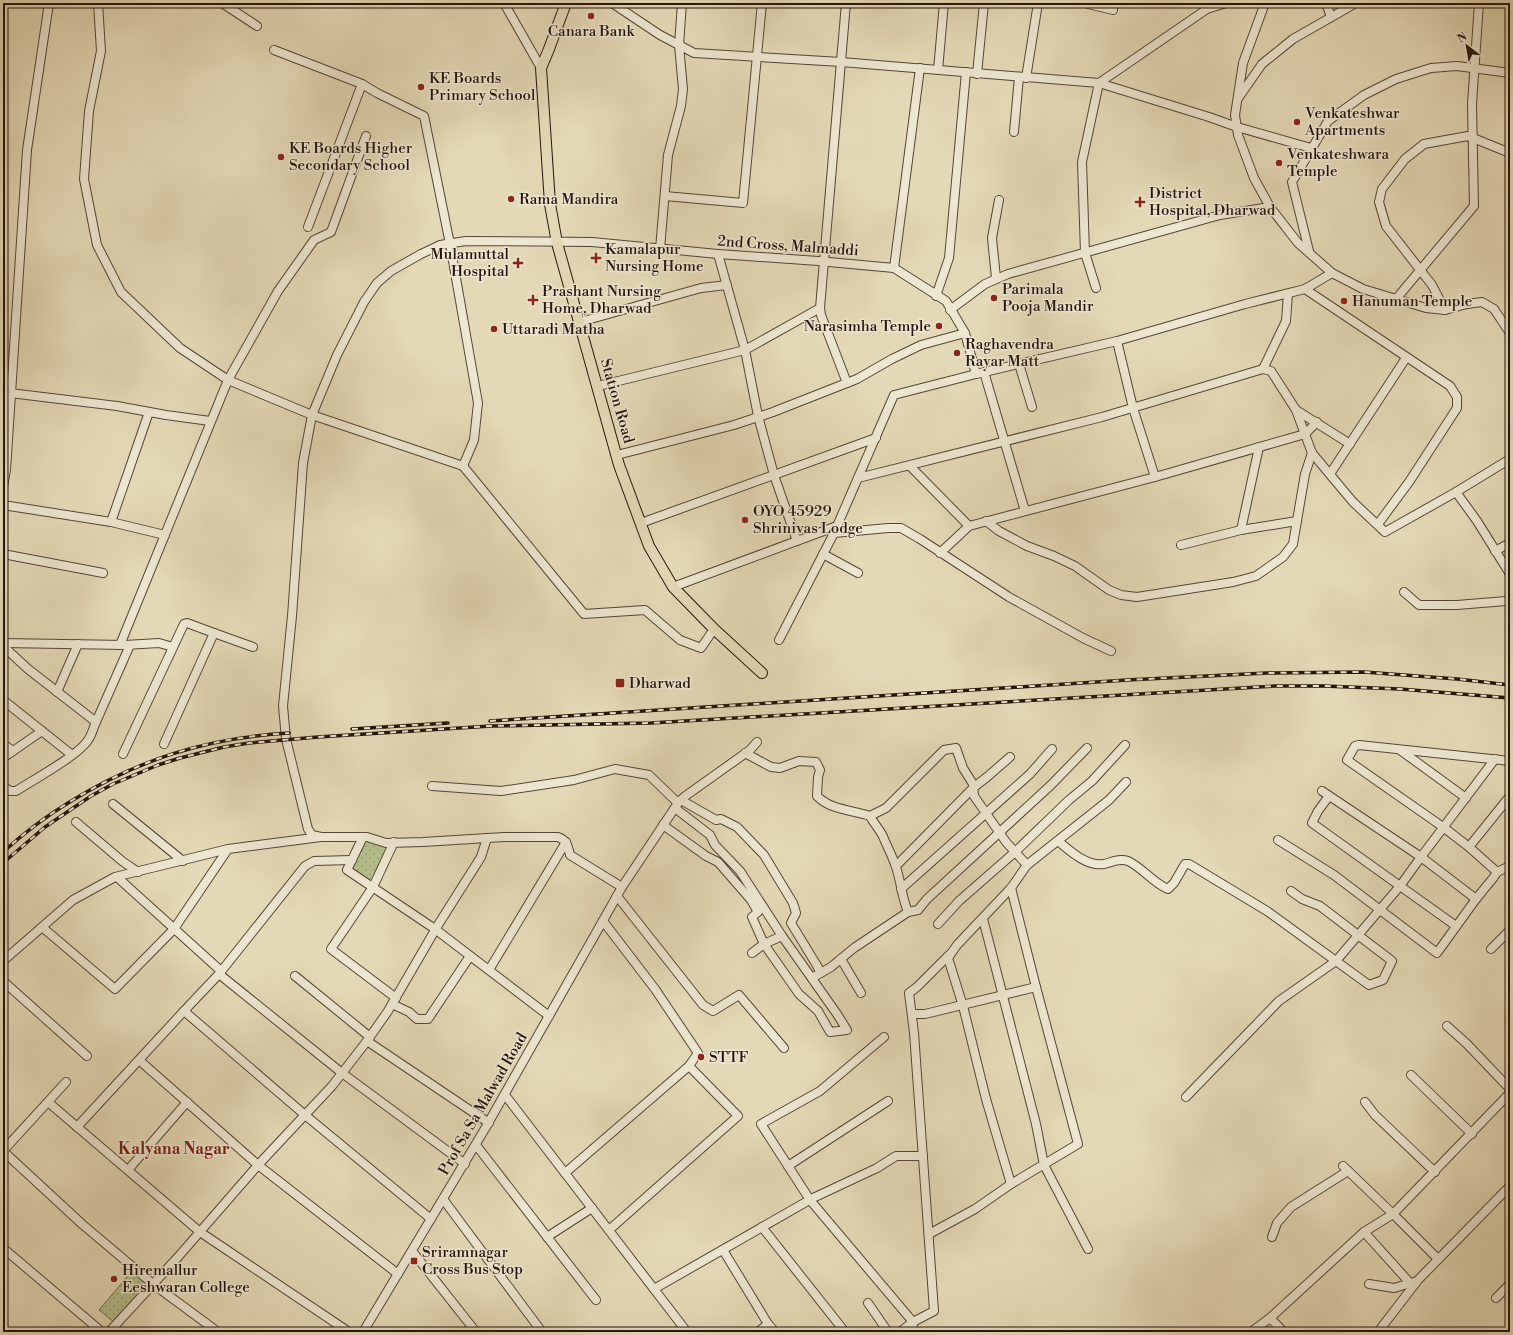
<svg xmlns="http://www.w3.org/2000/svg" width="1513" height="1335" font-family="'Libre Bodoni',serif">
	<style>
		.grass { fill: url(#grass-dots); stroke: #6d6a4d }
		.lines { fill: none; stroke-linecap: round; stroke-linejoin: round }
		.minor-casing { stroke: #554537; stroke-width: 10 }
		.major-casing { stroke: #25140d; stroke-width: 12 }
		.minor { stroke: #ede6d0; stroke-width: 8 }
		.major { stroke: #e4d9b6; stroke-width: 10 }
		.rail-casing { stroke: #25140d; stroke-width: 3.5 }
		.rail { stroke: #ede6d0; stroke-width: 2; stroke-dasharray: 6; stroke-linecap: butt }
		.poi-dot { fill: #8f2418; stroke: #ede6d0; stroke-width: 1.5 }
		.labels { text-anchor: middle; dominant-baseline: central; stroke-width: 3; stroke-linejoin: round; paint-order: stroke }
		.poi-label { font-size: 15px; fill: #25140d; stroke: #ede6d0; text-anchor: start }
		.street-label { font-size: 15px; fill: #25140d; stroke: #ede6d0 }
		.neighbourhood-label { font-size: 16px; font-weight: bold; fill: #7a1f14; stroke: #ede6d0 }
	</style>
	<defs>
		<pattern id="grass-dots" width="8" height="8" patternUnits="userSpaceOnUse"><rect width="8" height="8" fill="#b5bf8d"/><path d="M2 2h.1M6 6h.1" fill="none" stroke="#9ca378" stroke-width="1.8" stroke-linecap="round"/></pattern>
	</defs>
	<rect width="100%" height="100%" fill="#e4d9b6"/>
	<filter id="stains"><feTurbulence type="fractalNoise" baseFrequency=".005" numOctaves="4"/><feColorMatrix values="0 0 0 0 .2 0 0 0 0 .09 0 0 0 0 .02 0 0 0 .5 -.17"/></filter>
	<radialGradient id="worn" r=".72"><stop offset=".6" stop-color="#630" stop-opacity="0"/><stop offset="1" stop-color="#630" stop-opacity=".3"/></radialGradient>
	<g class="grass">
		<polygon points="363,837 394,842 373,887 347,870"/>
		<polygon points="133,1270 149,1283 115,1323 99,1310"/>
	</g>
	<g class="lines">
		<defs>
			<g id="minor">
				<polyline points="98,3 101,51 89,111 84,179 97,245 121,292 180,348 228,380 312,415 463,466 584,614 645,610 680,640 701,648 714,629"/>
				<polyline points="222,3 257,26"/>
				<polyline points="504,3 541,68"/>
				<polyline points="612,3 660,35 694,53 841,62 1099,83 1209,117 1237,127 1311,148"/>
				<polyline points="846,3 820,308 821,315 847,383"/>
				<polyline points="1084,3 1113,10 1114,3"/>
				<polyline points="1265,3 1243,63 1235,115 1238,135 1254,178 1270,207 1298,243 1332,273"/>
				<polyline points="1326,3 1331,17"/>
				<polyline points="274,50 362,84 377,93 424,116 450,244 478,403 474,440 463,466"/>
				<polyline points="938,70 944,3"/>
				<polyline points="977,74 984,3"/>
				<polyline points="1026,78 1038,3"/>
				<polyline points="1239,97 1262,64 1293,39 1356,3"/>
				<polyline points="1014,132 1019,77"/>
				<polyline points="665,196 743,203 762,3"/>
				<polyline points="308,227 362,84"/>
				<polyline points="660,249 668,155 681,106 683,89 679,45 682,3"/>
				<polyline points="1309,251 1292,182 1328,121 1364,95 1396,79 1431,68 1457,66 1510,73"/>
				<polyline points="718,254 745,350 758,416 774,475 797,541"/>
				<polyline points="894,268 920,68"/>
				<polyline points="996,278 992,238 999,200"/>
				<polyline points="1096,288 1085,253 1082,162 1099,83 1207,9 1226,3"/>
				<polyline points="1305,289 1450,386 1457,397 1457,408 1409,482 1378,524"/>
				<polyline points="936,296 949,258 966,72"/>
				<polyline points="1396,299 1474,206 1472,104 1479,3"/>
				<polyline points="950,310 985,284 1008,274 1220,215 1270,207"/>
				<polyline points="1445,310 1432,285 1386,226 1379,202 1382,189 1405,159 1424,144 1468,136 1510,153"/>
				<polyline points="580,322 701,288 727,285"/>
				<polyline points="1117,341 1133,408 1155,477"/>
				<polyline points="1019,364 1032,407"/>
				<polyline points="1263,369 1286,321 1288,294"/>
				<polyline points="984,372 1025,511"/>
				<polyline points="598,386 745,350 820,308"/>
				<polyline points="10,393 117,406 166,415 210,421"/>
				<polyline points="1296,410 1312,453 1353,502 1385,532 1456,492 1510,459"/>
				<polyline points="617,455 734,425 773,412 857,379 892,359 921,345 965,333"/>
				<polyline points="910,466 969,526"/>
				<polyline points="1330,474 1406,358"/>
				<polyline points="858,478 1102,417 1263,369 1271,371 1296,410 1350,444"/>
				<polyline points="3,487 6,470 27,150 49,3"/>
				<polyline points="1456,492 1477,521 1510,574"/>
				<polyline points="3,505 111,522 165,535"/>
				<polyline points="986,521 999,531 1027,546 1054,556 1075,566 1109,590 1121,595 1137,597 1233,582 1256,576 1283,557 1293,544 1305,474 1312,453"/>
				<polyline points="111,522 149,412"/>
				<polyline points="641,523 876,438"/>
				<polyline points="1241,530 1259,447"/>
				<polyline points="834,533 888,528 901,528 920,539 1009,597 1083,638 1111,651"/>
				<polyline points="1181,545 1241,530 1297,521"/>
				<polyline points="1495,551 1510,543"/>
				<polyline points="940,553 969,526 1155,477 1305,434 1317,422"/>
				<polyline points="3,554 103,573"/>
				<polyline points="823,554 858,573"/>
				<polyline points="673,587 837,526"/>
				<polyline points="1404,592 1419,605 1457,605 1506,601 1510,599"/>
				<polyline points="214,633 253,647"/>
				<polyline points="779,640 834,533 894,395 976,374"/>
				<polyline points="3,643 125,645 159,643 173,647"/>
				<polyline points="120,645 228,380 278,291 314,240 331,232 366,136"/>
				<polyline points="3,646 28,669 96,722 130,645"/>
				<polyline points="57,692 78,644"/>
				<polyline points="3,700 72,755"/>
				<polyline points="3,744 13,751"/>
				<polyline points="1400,750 1466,798"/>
				<path d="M745 753 771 767 780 768 799 761 816 762 820 770 818 777 817 796C830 810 853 810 870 816 874 824 882 832 884 839 888 848 893 858 896 867 901 882 902 898 908 912L854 948 831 967 812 978"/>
				<polyline points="123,754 184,624 187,623 214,633 164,744"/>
				<polyline points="3,758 42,731"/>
				<path d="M3 786 10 791H16C33 780 79 755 88 740 92 735 93 728 96 722"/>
				<polyline points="432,786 501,791 574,780 615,769 649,775 678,803"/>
				<polyline points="1322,791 1421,857 1495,759"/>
				<polyline points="681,800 716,820 721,819 737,827 764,855 793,903 796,913 791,923 816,964 821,973"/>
				<polyline points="113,804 183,861"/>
				<polyline points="870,816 886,808 944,750 956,748 963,768 973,784 974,796 1006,842 1027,865"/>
				<polyline points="76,822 122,861 138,872"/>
				<polyline points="663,825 706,856 718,862 751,900 758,912 752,917 764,944 799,994 818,1011 830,1032 847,1030 837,1014 782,936 740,871 715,845 710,835 675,808"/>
				<polyline points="321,837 312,835 308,829 286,739 283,706 292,616 303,463 312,415 337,355 364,302 377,283 391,271 421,254 440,245 466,241 592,242 718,254 818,261 894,268 946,301 965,333 976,374 1117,341 1245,304 1305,289 1332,273 1363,289 1426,308 1445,310 1467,304 1482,302 1494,309 1510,333"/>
				<polyline points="363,837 347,870 435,929 549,1016"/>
				<polyline points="1278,840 1334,875 1437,953 1476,899 1494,877 1497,872 1469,847 1443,827 1347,760 1355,746 1359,745 1510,761"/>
				<path d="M1058 841C1070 851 1087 867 1104 864 1112 862 1119 858 1128 861 1143 868 1153 883 1168 889L1174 883 1185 864H1189L1267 911 1369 985 1383 980 1392 961 1320 906 1302 899 1291 891"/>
				<polyline points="394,842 373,887 331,949 396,998"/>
				<polyline points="1469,847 1510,796"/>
				<polyline points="896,866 974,787 987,777 1010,757"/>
				<polyline points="1497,872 1510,866"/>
				<polyline points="117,877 221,971"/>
				<polyline points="901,889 1030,774 1052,749"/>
				<polyline points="617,896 703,1005 713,1011 739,995 784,1048"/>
				<polyline points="908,912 918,910 927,899 1051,785 1087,748"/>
				<polyline points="983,919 1036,1124 1044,1165 1088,1249"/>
				<polyline points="603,921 655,989 698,1053 689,1066"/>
				<polyline points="938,924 959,901 1015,852 1069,800 1092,781 1125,745"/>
				<polyline points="1456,926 1400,886 1421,857 1476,899"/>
				<polyline points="42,927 115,989 174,929 228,849"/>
				<polyline points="1491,949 1510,930"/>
				<polyline points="752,953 764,944 782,936"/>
				<polyline points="948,957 948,958 957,945 1011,888 1027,865 1109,800 1126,782"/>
				<polyline points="948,958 963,1006 986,1099 1011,1184"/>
				<polyline points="841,959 861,993"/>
				<path d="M3 961 73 900 115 877 228 849 321 837H367L386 843 423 842 504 837H558C567 840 568 846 570 855L622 887"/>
				<polyline points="489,970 566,842"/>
				<polyline points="219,974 342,1073 465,1164"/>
				<polyline points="295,976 370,1037"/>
				<polyline points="3,981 87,1056"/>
				<polyline points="392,1004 409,1012 417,1019 428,1019 470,956"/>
				<polyline points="184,1011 219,974 305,866 314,861 352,860"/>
				<polyline points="912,1014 925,1014 1036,987 1011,888"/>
				<polyline points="1447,1026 1467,1044 1510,1089"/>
				<polyline points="884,1037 820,1091 761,1124 810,1200 913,1322 912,1332"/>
				<polyline points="367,1041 489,1123"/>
				<polyline points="139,1060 258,1165 398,1274"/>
				<polyline points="1411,1075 1472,1134"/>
				<polyline points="505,1095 687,1332"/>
				<polyline points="1186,1097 1279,1001 1336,961 1400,886 1312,823 1318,811 1329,796"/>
				<polyline points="48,1102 200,1232 349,1332"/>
				<polyline points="1365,1102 1375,1115 1435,1172"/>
				<polyline points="77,1127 184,1011 305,1115 431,1219"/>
				<polyline points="476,1145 596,1300"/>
				<polyline points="3,1151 82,1224 153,1284 218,1332"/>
				<polyline points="3,1151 66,1082"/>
				<polyline points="788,1166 888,1101"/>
				<polyline points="1343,1166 1393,1214 1510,1093"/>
				<polyline points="128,1170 187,1102"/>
				<polyline points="565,1173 689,1066 738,1116 609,1230"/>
				<polyline points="443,1199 542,1332"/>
				<polyline points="762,1227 845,1332"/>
				<polyline points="1364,1232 1410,1283"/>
				<polyline points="929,1234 975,1209 1011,1184 1078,1144 1036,987"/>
				<polyline points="547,1237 592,1208"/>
				<polyline points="1272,1237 1277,1223 1291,1207 1348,1171"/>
				<polyline points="3,1248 102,1332"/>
				<polyline points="723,1250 768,1324 775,1332"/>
				<polyline points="412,1251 476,1332"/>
				<polyline points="1369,1284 1394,1288 1414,1282"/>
				<polyline points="654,1289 813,1198 877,1168 896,1156 923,1156"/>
				<polyline points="1496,1298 1510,1284"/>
				<polyline points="868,1303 888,1332"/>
				<polyline points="1270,1318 1284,1332"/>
				<polyline points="109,1332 178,1257 258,1165 332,1086 367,1041 388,1011 438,925 481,857 487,838"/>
				<polyline points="363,1332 486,1127 622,887 678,803 684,797 750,750 757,742"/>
				<polyline points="758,1332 768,1324"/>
				<polyline points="900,1332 913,1322 934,1311 914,1033 909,993 917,987 949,955"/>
				<polyline points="1251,1332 1270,1318 1364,1232 1393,1214 1438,1259"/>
				<polyline points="1378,1332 1418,1280 1510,1186"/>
			</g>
			<polyline id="major" points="566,3 549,49 541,68 550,204 557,243 619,465 649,546 673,587 714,629 762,673"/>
		</defs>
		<use href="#minor" class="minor-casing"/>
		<use href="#major" class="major-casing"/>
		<use href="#minor" class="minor"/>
		<use href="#major" class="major"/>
		<defs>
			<g id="rail">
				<polyline points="490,721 1127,680 1267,673 1364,672 1457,679 1510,685"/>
				<polyline points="352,729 448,723"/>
				<path d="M3 852C23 834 45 817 68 803 139 759 206 738 289 733"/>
				<polyline points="3,863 45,827 91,796 113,784 158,765 180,758 224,747 249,743 318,737 491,726 651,723 1275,686 1323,686 1400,689 1510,698"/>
			</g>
		</defs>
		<use href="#rail" class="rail-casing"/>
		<use href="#rail" class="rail"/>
	</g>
	<g class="poi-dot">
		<circle cx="591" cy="16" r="4"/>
		<circle cx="421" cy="87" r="4"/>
		<circle cx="1297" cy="122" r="4"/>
		<circle cx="281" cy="157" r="4"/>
		<circle cx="1279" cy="163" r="4"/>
		<circle cx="511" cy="199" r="4"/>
		<path d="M1138 196h4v4h4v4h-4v4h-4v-4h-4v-4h4z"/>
		<path d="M594 252h4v4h4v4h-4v4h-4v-4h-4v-4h4z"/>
		<path d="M516 257h4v4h4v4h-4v4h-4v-4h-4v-4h4z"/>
		<circle cx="994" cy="298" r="4"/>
		<path d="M531 294h4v4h4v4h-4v4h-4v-4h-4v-4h4z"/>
		<circle cx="1344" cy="301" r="4"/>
		<circle cx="939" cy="326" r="4"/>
		<circle cx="494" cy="329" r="4"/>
		<circle cx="957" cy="353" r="4"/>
		<circle cx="745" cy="520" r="4"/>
		<rect x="615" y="678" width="10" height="10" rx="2"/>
		<circle cx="701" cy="1057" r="4"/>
		<rect x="410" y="1257" width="8" height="8" rx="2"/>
		<circle cx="114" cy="1279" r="4"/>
	</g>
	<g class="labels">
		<g class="poi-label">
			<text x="591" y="31" text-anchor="middle">Canara Bank</text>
			<text x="429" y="78">KE Boards<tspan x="429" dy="17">Primary School</tspan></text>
			<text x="1305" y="113">Venkateshwar<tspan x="1305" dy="17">Apartments</tspan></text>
			<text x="289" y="148">KE Boards Higher<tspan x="289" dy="17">Secondary School</tspan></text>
			<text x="1287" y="154">Venkateshwara<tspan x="1287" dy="17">Temple</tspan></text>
			<text x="1149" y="193">District<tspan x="1149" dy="17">Hospital, Dharwad</tspan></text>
			<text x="519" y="199">Rama Mandira</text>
			<text x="605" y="249">Kamalapur<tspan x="605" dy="17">Nursing Home</tspan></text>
			<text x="509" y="254" text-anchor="end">Mulamuttal<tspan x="509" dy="17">Hospital</tspan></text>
			<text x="1002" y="289">Parimala<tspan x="1002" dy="17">Pooja Mandir</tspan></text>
			<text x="542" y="291">Prashant Nursing<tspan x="542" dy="17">Home, Dharwad</tspan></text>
			<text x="1352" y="301">Hanuman Temple</text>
			<text x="931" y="326" text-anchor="end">Narasimha Temple</text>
			<text x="502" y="329">Uttaradi Matha</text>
			<text x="965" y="344">Raghavendra<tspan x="965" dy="17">Rayar Matt</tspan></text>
			<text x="753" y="511">OYO 45929<tspan x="753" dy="17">Shrinivas Lodge</tspan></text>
			<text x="629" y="683">Dharwad</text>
			<text x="709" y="1057">STTF</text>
			<text x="422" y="1252">Sriramnagar<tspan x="422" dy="17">Cross Bus Stop</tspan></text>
			<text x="122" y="1270">Hiremallur<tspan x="122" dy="17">Eeshwaran College</tspan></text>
		</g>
		<g class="street-label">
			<text transform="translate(788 246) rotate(4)">2nd Cross, Malmaddi</text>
			<text transform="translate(617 401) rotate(74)">Station Road</text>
			<text transform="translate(483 1104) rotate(-60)">Prof Sa Sa Malwad Road</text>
		</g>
		<g class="neighbourhood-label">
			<text x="174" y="1149">Kalyana Nagar</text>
		</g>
	</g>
	<rect width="1513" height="1335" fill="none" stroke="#e4d9b6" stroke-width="16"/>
	<rect x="4" y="4" width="1505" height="1327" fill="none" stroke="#25140d" stroke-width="2"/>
	<rect x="8" y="8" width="1497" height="1319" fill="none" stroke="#25140d"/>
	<g transform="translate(1467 46) rotate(329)" stroke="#ede6d0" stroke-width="3" paint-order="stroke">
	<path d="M0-3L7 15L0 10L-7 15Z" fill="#25140d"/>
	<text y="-6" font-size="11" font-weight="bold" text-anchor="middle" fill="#25140d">N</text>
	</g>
	<rect width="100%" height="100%" filter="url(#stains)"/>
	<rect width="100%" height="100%" fill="url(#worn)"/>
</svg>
